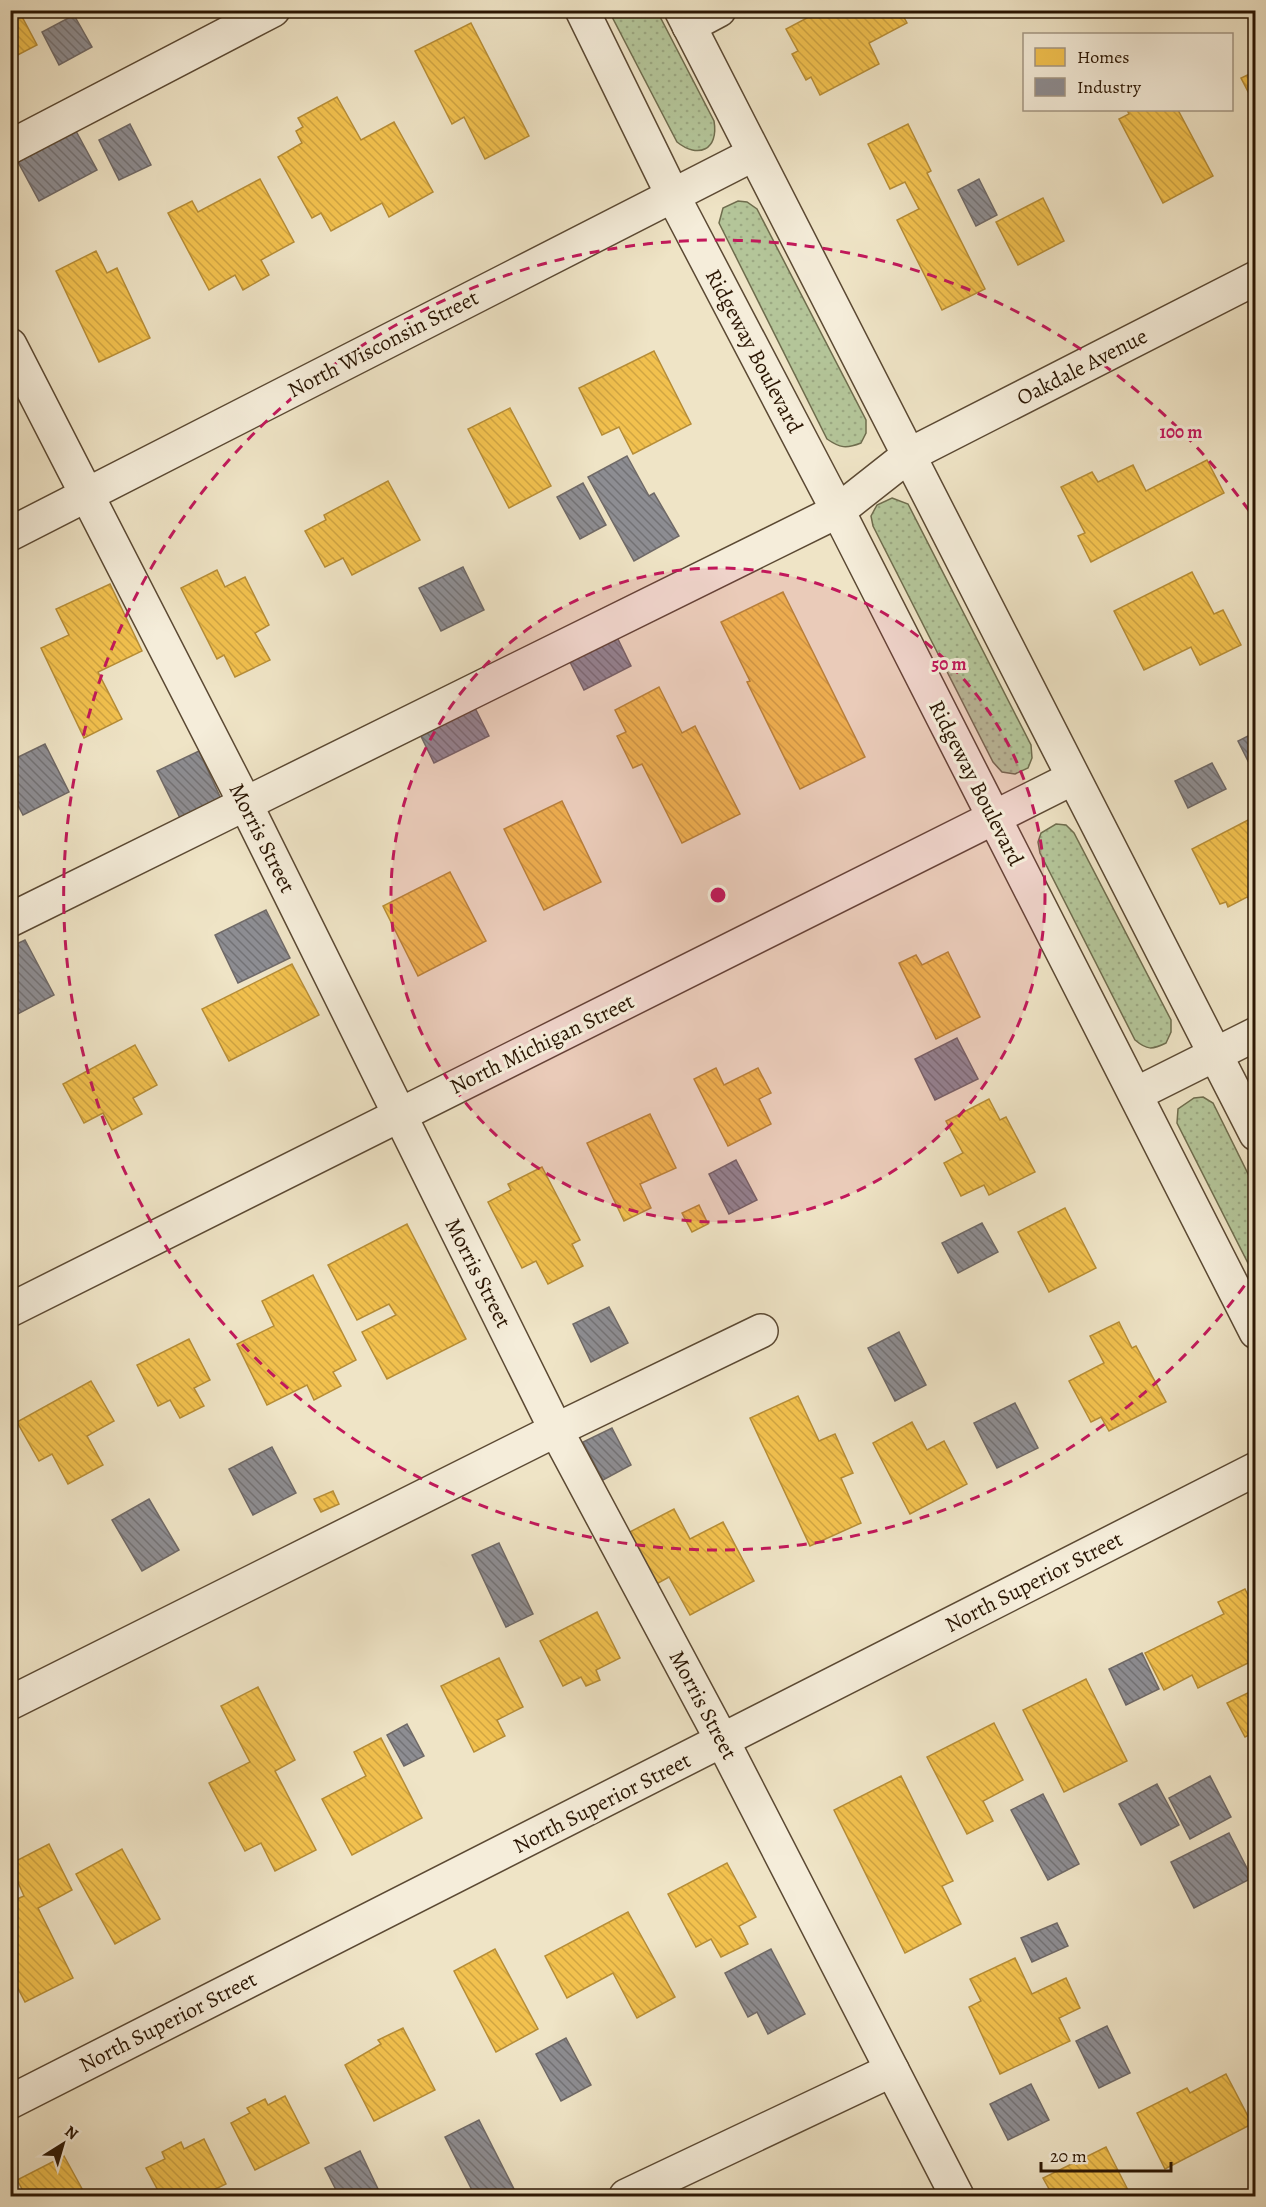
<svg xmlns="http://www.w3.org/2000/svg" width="1266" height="2207" font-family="Alegreya,serif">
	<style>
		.grass { fill: url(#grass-dots); stroke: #6f6d4e; stroke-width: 1.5 }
		.homes { fill: url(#homes-back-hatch); stroke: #b68d37; stroke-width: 1.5 }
		.industry { fill: url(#industry-back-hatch); stroke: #6f6967; stroke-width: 1.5 }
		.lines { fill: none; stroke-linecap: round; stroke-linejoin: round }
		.minor-casing { stroke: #5b4933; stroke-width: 36 }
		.minor { stroke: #f5edda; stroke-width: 33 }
		.ring { fill: none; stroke: #c2185b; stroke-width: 3; stroke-dasharray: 10 8 }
		.labels { text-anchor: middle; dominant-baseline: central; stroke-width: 6; stroke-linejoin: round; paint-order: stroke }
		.street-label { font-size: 22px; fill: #2a1502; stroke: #f5edda }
		.centre { fill: #c2185b; stroke: #f5edda; stroke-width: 3 }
		.ring-label { font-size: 18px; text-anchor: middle; font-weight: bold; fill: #c2185b; stroke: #f5edda; stroke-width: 6; stroke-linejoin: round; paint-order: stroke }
	</style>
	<defs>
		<pattern id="grass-dots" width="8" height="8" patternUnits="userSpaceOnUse" patternTransform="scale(1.5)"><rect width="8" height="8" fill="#b4c599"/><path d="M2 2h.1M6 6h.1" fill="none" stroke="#9ba882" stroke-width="1.8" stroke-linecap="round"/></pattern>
		<pattern id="homes-back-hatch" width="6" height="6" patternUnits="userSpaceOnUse" patternTransform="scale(1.5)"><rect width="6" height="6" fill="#f2c14e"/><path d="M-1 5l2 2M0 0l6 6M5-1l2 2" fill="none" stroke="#d0a542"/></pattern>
		<pattern id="industry-back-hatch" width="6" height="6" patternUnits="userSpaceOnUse" patternTransform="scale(1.5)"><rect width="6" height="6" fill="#8d8d92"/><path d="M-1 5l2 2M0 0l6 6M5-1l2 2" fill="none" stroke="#737275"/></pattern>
	</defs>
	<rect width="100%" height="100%" fill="#efe4c6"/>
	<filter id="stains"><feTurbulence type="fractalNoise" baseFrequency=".00333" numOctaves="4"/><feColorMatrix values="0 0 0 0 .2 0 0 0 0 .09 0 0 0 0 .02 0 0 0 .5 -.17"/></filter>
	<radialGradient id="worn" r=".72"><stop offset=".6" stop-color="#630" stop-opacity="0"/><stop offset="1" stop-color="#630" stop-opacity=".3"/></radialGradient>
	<g class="grass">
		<path d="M609 11H657L714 121C719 150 698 159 677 142Z"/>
		<path d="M738 201 747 202 757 209 866 420V433L861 443C846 449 840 448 827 439L719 223 723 208Z"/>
		<polygon points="892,498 908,504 1031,745 1032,758 1028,768 1015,774 1002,772 993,762 873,526 871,516 877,505"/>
		<path d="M1056 824 1066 825 1074 833 1171 1020V1032L1166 1043C1152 1050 1147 1050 1135 1040L1040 853 1038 842 1041 833Z"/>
		<polygon points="1203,1097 1213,1103 1255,1188 1255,1277 1177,1123 1178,1109 1194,1098"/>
	</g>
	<g class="homes">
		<polygon points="822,10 900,10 907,23 869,43 879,64 820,95 811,77 806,80 792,54 798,51 786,29"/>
		<polygon points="19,11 37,45 10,59 10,15"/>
		<polygon points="471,23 529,136 485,159 464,117 452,124 415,51"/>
		<polygon points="1256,71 1256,107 1241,78"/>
		<polygon points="337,97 361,140 394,122 433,192 389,217 382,203 331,231 321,213 312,218 278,157 302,143 296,131 303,127 298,118"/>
		<polygon points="1127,110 1178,110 1213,176 1163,203 1119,119 1129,114"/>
		<polygon points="908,124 931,171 927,173 985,289 942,310 897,220 919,209 905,182 890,189 868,144"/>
		<polygon points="260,179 294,242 261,260 269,275 243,290 235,275 209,290 168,213 192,201 198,212"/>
		<polygon points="1043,198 1064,241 1018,265 996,222"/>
		<polygon points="96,251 107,273 117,268 150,338 99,362 56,271"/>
		<polygon points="654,351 691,424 633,454 619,427 602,435 579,388"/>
		<polygon points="510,408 551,486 509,508 468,429"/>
		<polygon points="1207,460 1224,493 1091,562 1078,536 1085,533 1061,487 1092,472 1098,482 1133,465 1146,491"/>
		<polygon points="388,481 420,540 352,575 343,558 325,567 305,531 326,520 324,515"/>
		<polygon points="217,570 225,587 245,577 269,625 255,633 270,660 235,677 224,655 217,659 181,588"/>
		<polygon points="1192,572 1214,614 1223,610 1241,645 1200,665 1191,647 1144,670 1114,611"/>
		<polygon points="110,584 142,651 98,672 122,719 84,738 41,648 69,635 56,609"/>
		<polygon points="783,592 865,757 800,789 747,682 750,681 721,622"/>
		<polygon points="659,687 682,733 695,726 740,814 682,843 642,764 633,768 617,736 626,732 615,710"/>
		<polygon points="562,801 601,882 544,910 504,829"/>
		<polygon points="1250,819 1256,828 1256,902 1247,897 1228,907 1226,902 1220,904 1192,849"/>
		<polygon points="450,872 486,941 418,976 383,906"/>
		<polygon points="948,952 980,1017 936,1039 899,963 916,955 922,965"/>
		<polygon points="292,964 319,1015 229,1061 202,1009"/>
		<polygon points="135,1045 157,1085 133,1098 142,1114 112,1130 103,1113 84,1123 63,1084"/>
		<polygon points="716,1068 724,1085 758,1068 771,1093 759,1099 771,1124 728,1146 694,1079"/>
		<polygon points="989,1099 1000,1120 1006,1117 1035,1172 989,1195 984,1185 961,1196 944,1163 963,1153 946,1121"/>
		<polygon points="650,1114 676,1168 640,1184 651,1208 624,1221 587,1143"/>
		<polygon points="542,1167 580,1240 572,1244 583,1266 548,1284 536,1261 522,1268 488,1202 511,1190 508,1184"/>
		<polygon points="699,1205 708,1224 692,1232 682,1213"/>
		<polygon points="1065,1208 1096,1268 1049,1292 1018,1232"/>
		<polygon points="407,1224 466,1339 387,1379 362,1332 396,1315 389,1304 357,1320 328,1265"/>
		<polygon points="313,1275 356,1360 333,1372 341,1386 314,1400 307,1385 267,1405 237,1344 274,1326 262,1301"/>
		<polygon points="1119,1322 1132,1348 1136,1346 1166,1402 1109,1431 1101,1417 1091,1422 1069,1381 1104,1363 1090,1336"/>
		<polygon points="189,1339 210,1380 194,1388 204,1406 180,1418 170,1400 158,1406 137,1365"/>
		<polygon points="91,1381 114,1421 87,1436 103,1465 68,1484 52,1454 39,1461 17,1422"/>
		<polygon points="798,1396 819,1441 835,1434 853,1473 841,1478 861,1523 810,1546 750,1418"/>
		<polygon points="912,1422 927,1450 944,1441 967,1484 910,1514 873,1443"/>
		<polygon points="333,1491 339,1504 321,1512 314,1499"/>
		<polygon points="674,1509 690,1539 723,1522 754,1581 690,1615 669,1577 651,1587 624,1535"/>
		<polygon points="1245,1589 1256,1611 1256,1659 1198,1688 1192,1675 1164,1690 1145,1653 1224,1614 1218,1602"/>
		<polygon points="597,1612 620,1658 596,1670 600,1680 586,1686 581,1677 563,1686 540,1641"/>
		<polygon points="499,1658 523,1707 497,1720 505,1736 474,1752 441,1686"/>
		<polygon points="1086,1679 1127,1761 1064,1792 1023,1710"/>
		<polygon points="258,1687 295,1760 275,1771 316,1850 275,1871 261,1843 245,1851 209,1783 250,1762 221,1706"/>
		<polygon points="1256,1689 1256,1738 1253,1733 1245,1737 1227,1703"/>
		<polygon points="994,1723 1023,1780 983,1801 993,1821 967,1834 927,1757"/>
		<polygon points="381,1738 422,1818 352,1855 322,1799 366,1776 354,1752"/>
		<polygon points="901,1776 953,1881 942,1886 961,1924 905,1953 834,1810"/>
		<polygon points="49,1844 72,1890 38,1908 73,1978 25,2002 10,1973 10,1902 24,1896 10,1864"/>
		<polygon points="122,1849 160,1919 115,1944 76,1874"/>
		<polygon points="727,1863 756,1917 739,1926 748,1944 721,1957 711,1939 696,1947 668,1894"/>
		<polygon points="628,1912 675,1997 637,2018 613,1973 567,1998 545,1956"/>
		<polygon points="495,1949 538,2029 496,2052 454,1971"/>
		<polygon points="1015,1958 1032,1994 1066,1978 1080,2008 1059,2018 1070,2041 1000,2074 969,2007 981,2001 970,1979"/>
		<polygon points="403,2028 435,2090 374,2121 345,2065 381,2044 378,2040"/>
		<polygon points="1226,2074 1252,2124 1165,2169 1137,2113 1187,2088 1190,2093"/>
		<polygon points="285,2096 309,2143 255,2170 231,2123 250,2113 247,2108 265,2099 268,2105"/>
		<polygon points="204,2139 226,2184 201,2196 161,2196 146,2168 165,2159 162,2152 181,2142 184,2149"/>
		<polygon points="1106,2147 1131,2196 1053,2196 1043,2178"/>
		<polygon points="64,2156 86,2196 26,2196 17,2180"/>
	</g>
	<g class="industry">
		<polygon points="74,15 92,47 59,65 42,32"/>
		<polygon points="130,124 151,165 119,180 99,140"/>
		<polygon points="76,131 97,170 39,201 18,162"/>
		<polygon points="979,179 997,215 976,226 958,190"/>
		<polygon points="627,456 649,496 654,493 679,536 634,561 588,477"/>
		<polygon points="583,483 606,525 580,539 557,497"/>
		<polygon points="463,567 484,610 441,631 419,588"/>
		<polygon points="615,633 631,666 584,690 567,656"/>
		<polygon points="473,704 489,736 434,763 418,730"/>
		<polygon points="1256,732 1256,777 1238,741"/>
		<polygon points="45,744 69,792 23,815 10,790 10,761"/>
		<polygon points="199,751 222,801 181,820 157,771"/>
		<polygon points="1212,763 1226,789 1188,808 1175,781"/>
		<polygon points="266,910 290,958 238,983 215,935"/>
		<polygon points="25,940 54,995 10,1018 10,947"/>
		<polygon points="957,1038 978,1079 935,1100 915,1059"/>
		<polygon points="736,1160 757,1200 729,1214 709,1174"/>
		<polygon points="982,1223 998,1252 958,1273 942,1243"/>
		<polygon points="609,1307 628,1343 591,1362 573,1324"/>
		<polygon points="899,1332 926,1385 895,1401 868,1348"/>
		<polygon points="1015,1403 1038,1448 997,1468 974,1423"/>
		<polygon points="612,1428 631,1465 603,1480 583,1442"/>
		<polygon points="272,1447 296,1493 253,1515 229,1469"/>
		<polygon points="149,1499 179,1550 142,1571 112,1520"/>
		<polygon points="499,1543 533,1614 506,1627 472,1555"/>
		<polygon points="1142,1653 1159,1689 1126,1705 1109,1669"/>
		<polygon points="407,1724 424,1756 404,1766 387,1735"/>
		<polygon points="1210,1776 1231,1817 1190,1839 1169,1798"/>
		<polygon points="1157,1784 1179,1825 1141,1845 1119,1804"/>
		<polygon points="1043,1794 1079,1864 1048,1880 1011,1810"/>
		<polygon points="1229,1833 1252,1878 1194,1908 1171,1862"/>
		<polygon points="1057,1923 1068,1946 1032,1962 1021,1938"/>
		<polygon points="771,1949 805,2014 768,2034 757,2012 748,2017 725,1973"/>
		<polygon points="1107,2026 1130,2073 1099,2088 1076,2041"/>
		<polygon points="566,2038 591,2085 561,2101 536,2054"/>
		<polygon points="1031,2084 1049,2120 1008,2140 990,2104"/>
		<polygon points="479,2120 517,2195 515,2196 475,2196 445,2137"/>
		<polygon points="360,2151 378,2189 363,2196 339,2196 325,2168"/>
	</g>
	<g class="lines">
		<defs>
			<g id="minor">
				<polyline points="582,10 673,196 838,511 1256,1332"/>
				<polyline points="681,10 1256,1134"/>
				<polyline points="689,26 719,10"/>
				<polyline points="10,147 273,10"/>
				<polyline points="10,345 245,803 556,1430 723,1742 957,2196"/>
				<polyline points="10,534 754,154"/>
				<polyline points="10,920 838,511 909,455 1256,278"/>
				<polyline points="1136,1094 1256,1034"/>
				<polyline points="10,1310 1073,778"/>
				<polyline points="10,1703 556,1430 761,1331"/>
				<polyline points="10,2102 1256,1469"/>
				<polyline points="626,2196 892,2070"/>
			</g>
		</defs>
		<use href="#minor" class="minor-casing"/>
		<use href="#minor" class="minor"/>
	</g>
	<circle cx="718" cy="895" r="327" fill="#c2185b" fill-opacity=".12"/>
	<g class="ring">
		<circle cx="718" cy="895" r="327"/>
		<path d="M1255 1271A655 655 0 1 1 1255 519"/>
	</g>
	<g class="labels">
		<g class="street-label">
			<text transform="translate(383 344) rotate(-27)">North Wisconsin Street</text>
			<text transform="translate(754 351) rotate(62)">Ridgeway Boulevard</text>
			<text transform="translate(1082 367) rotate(-27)">Oakdale Avenue</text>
			<text transform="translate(976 783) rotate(63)">Ridgeway Boulevard</text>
			<text transform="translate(262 838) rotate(63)">Morris Street</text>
			<text transform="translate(542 1044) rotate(-26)">North Michigan Street</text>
			<text transform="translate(478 1273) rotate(63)">Morris Street</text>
			<text transform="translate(1034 1582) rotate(-27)">North Superior Street</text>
			<text transform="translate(703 1705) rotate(62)">Morris Street</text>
			<text transform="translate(602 1803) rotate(-27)">North Superior Street</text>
			<text transform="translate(168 2022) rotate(-27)">North Superior Street</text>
		</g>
	</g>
	<circle cx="718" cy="895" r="9" class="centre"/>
	<g class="ring-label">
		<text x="1181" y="438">100 m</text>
		<text x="949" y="670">50 m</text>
	</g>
	<rect width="1266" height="2207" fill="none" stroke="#efe4c6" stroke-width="36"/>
	<rect x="12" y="12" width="1242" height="2183" fill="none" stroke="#2a1502" stroke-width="3"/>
	<rect x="18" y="18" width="1230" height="2171" fill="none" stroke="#2a1502" stroke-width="1.5"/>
	<rect x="1023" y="33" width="210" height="78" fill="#f5edda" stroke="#a49784" stroke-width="1.5"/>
	<rect x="1035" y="48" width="30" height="18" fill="#f2c14e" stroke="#a49784" stroke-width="1.5"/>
	<text x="1077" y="63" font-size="18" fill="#2a1502">Homes</text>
	<rect x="1035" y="78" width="30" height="18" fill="#8d8d92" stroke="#a49784" stroke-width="1.5"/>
	<text x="1077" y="93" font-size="18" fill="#2a1502">Industry</text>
	<g transform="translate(63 2144) rotate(37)" stroke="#f5edda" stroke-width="4.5" paint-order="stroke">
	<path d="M0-4.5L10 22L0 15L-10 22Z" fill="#2a1502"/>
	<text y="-9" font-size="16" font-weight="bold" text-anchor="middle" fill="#2a1502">N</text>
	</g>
	<path d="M1041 2162v9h130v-9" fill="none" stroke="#2a1502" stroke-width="3"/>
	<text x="1050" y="2162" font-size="18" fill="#2a1502" stroke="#f5edda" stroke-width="4.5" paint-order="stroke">20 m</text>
	<rect width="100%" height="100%" filter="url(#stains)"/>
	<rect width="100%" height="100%" fill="url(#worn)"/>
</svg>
